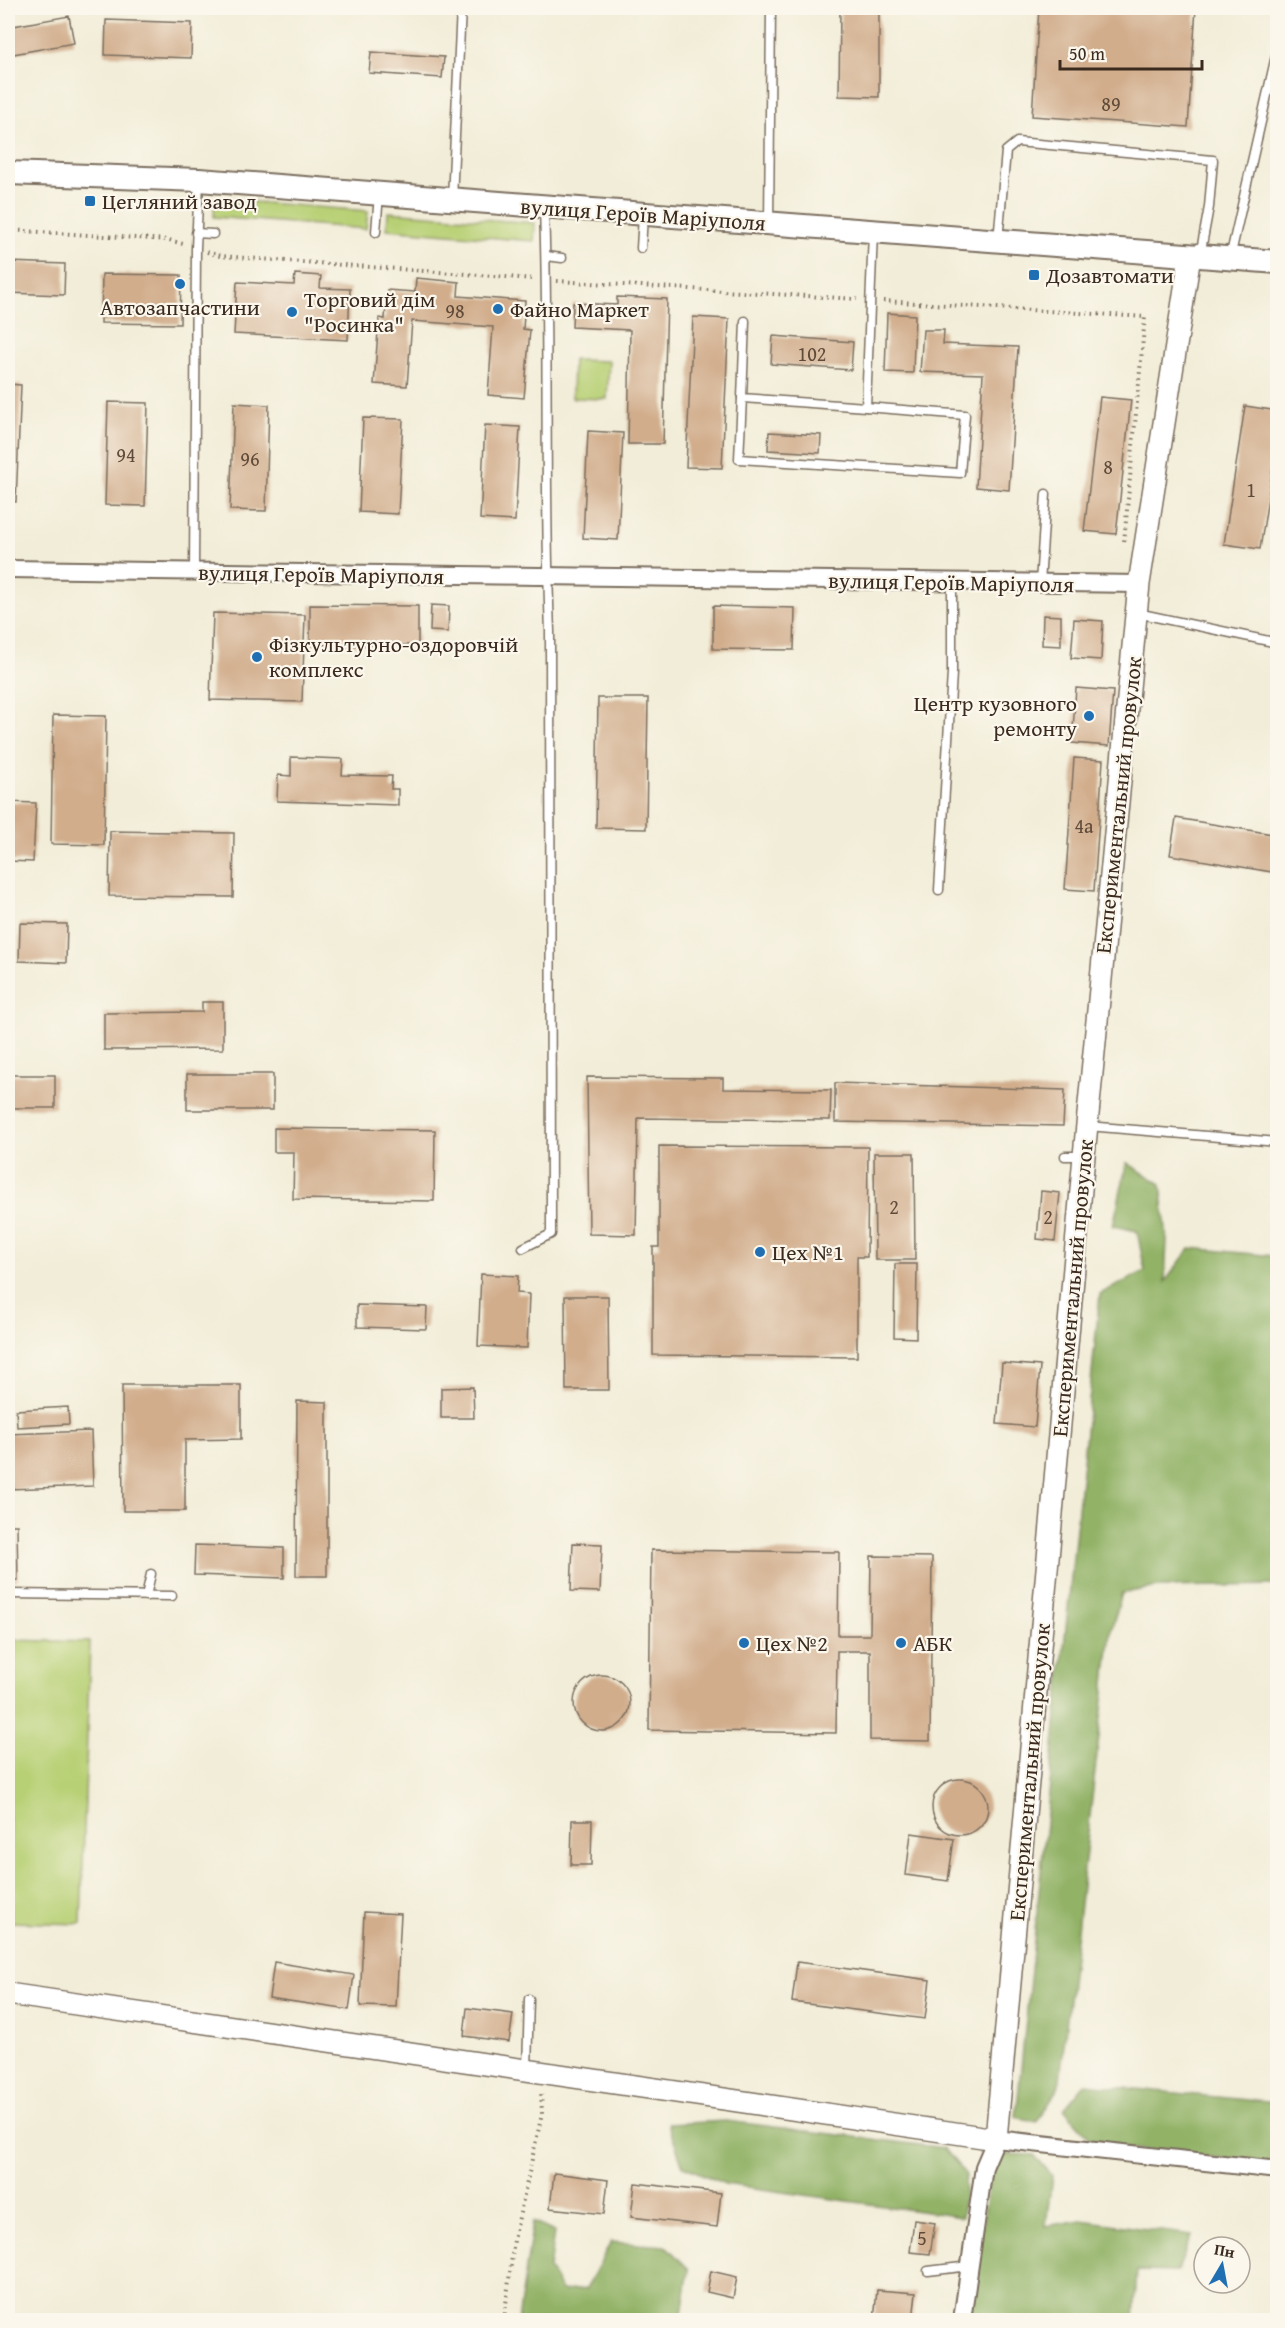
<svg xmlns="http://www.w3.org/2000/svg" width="1285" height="2328" font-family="'Gentium Book Plus',serif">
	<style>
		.green { fill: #b8d075; stroke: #7a7d4a; stroke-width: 1.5 }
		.forest { fill: #92b266; stroke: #666e42; stroke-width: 1.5 }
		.building { fill: #d1ad8c }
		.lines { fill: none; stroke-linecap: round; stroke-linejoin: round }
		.service-casing { stroke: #7b6e5f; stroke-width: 11 }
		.minor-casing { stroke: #7b6e5f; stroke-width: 20 }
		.tertiary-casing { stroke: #7b6e5f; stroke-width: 24 }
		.secondary-casing { stroke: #7b6e5f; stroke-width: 26 }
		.path { stroke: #7b6e5f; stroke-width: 4; stroke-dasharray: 1.5 4.5; stroke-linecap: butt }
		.service { stroke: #fff; stroke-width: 8 }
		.minor { stroke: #fff; stroke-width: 16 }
		.tertiary { stroke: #fff; stroke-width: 21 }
		.secondary { stroke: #fff; stroke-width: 22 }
		.poi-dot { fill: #1f6fb2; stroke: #fbf7ec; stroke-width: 2 }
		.labels { text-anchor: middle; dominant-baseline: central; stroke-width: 4.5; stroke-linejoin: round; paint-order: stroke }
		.number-label { font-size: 20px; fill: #604b3a }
		.poi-label { font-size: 22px; fill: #3b2a1e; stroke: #fbf7ec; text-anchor: start }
		.street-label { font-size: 22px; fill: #3b2a1e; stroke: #fbf7ec }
	</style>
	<rect width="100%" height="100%" fill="#fbf7ec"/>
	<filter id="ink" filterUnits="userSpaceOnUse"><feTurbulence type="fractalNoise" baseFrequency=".0167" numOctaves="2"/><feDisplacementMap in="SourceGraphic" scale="12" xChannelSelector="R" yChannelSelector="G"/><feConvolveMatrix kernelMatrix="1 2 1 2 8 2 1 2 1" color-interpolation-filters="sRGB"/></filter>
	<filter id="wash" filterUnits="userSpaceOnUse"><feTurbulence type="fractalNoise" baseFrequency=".008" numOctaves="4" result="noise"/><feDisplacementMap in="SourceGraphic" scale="24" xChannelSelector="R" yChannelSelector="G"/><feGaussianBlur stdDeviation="1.35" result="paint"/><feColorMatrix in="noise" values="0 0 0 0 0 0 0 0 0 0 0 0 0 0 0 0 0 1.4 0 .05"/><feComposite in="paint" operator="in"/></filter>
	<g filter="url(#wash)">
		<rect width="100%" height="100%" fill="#f2edd8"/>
		<g class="green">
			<polygon points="215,199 368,211 366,229 214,217"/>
			<polygon points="388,212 535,223 534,241 387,229"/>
			<polygon points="573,360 609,361 607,399 572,398"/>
			<polygon points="8,1640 90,1642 81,1924 8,1922"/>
		</g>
		<g class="forest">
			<polygon points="1127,1163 1161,1184 1167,1239 1165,1282 1190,1248 1274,1256 1277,1261 1277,1585 1159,1587 1122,1593 1111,1631 1059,2088 1037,2122 1016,2117 1100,1294 1145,1271 1137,1231 1113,1226"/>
			<polygon points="1085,2084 1277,2103 1277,2164 1096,2145 1064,2109"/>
			<polygon points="726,2121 944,2148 966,2175 962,2217 725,2184 683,2166 668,2124"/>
			<polygon points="1005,2154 1034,2155 1052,2175 1046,2226 1081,2220 1192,2235 1177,2272 1137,2271 1134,2320 968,2320 990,2175"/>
			<polygon points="533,2222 554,2232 549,2269 562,2291 586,2289 611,2242 666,2246 689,2269 681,2320 518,2320"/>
		</g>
		<g id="blocks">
			<g class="building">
				<polygon points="840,8 879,8 879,97 839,96"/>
				<polygon points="1039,8 1196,8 1188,127 1032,116"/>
				<polygon points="69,16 74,43 8,55 8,27"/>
				<polygon points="106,20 192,23 191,58 105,55"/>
				<polygon points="371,52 444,57 442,78 369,73"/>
				<polygon points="8,262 65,264 64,295 8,293"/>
				<polygon points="102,274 181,275 180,324 101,323"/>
				<polygon points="295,274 321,276 320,288 350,289 348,340 234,334 237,282 294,285"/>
				<polygon points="416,278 459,282 458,296 525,301 523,329 530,330 524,398 488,395 493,327 412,321 407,386 374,384 379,318 385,319 387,290 415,292"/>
				<polygon points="617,297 667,299 663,444 628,444 630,330 572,327 573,303 617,305"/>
				<polygon points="887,313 915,315 913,373 885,372"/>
				<polygon points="693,317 729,319 722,468 686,467"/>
				<polygon points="923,330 944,330 943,344 1018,347 1009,490 976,487 983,374 920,372"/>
				<polygon points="773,336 853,342 851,370 771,364"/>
				<polygon points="8,384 21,385 16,502 8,501"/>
				<polygon points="1100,397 1131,400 1116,534 1084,531"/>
				<polygon points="108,402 148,403 145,506 105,505"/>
				<polygon points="234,403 269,405 266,511 230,510"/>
				<polygon points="1245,406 1278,411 1278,435 1260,549 1224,544"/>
				<polygon points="363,418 403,419 398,514 359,512"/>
				<polygon points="485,425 520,427 515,521 480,519"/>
				<polygon points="588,431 623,433 618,540 583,538"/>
				<polygon points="769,432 821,435 820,453 768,450"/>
				<polygon points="310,605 418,606 418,645 310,645"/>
				<polygon points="431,605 449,606 448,632 430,631"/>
				<polygon points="713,606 795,608 794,650 713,649"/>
				<polygon points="213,613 305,615 302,702 210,700"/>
				<polygon points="1043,615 1061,616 1061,646 1042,645"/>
				<polygon points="1074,619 1103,621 1101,660 1071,658"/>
				<polygon points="1076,688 1113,691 1109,746 1072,743"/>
				<polygon points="598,698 648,698 646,829 596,828"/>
				<polygon points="53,715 106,716 104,845 51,844"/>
				<polygon points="291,757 343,759 342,775 392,776 391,789 398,789 398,805 277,801 278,775 291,776"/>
				<polygon points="1074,758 1103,760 1094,891 1065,889"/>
				<polygon points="8,802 36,803 33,862 8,861"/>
				<polygon points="1176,818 1278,835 1278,873 1170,855"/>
				<polygon points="110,831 234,833 233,897 109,896"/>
				<polygon points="20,923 67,924 66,963 19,961"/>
				<polygon points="202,1002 223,1002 223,1049 104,1050 104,1013 202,1012"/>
				<rect x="187" y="1074" width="86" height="36"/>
				<rect x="8" y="1075" width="47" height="33"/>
				<polygon points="587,1077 723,1078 723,1089 831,1090 830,1120 638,1118 636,1235 589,1234"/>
				<polygon points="835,1083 1065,1090 1063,1126 835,1122"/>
				<polygon points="274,1128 435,1130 434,1201 293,1199 294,1152 274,1152"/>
				<polygon points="659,1146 868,1147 867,1257 857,1257 857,1357 653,1355 653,1247 659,1247"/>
				<polygon points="874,1153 914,1153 915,1260 875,1260"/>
				<polygon points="1041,1191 1060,1193 1055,1241 1037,1239"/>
				<polygon points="895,1264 917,1264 916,1338 894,1337"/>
				<polygon points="481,1274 518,1276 517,1293 529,1294 527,1348 478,1346"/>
				<polygon points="565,1296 608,1296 609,1390 566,1390"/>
				<polygon points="357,1305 427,1307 426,1329 357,1327"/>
				<polygon points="1002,1363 1040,1366 1035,1427 997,1424"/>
				<polygon points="122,1385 241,1385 241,1439 185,1440 185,1511 123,1511"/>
				<polygon points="473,1387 474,1418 441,1418 441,1388"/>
				<polygon points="297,1401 327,1402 327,1576 296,1576"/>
				<polygon points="68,1407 69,1424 17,1427 16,1410"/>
				<polygon points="91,1431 93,1486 8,1489 8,1434"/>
				<polygon points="8,1525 17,1525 18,1580 8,1580"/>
				<polygon points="573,1543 602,1544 600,1592 571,1591"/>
				<polygon points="195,1545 284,1548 284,1578 194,1575"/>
				<polygon points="651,1550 839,1552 838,1635 870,1635 871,1556 932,1557 930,1741 870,1740 870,1651 837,1651 836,1733 649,1730"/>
				<circle cx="602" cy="1703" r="28"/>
				<circle cx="960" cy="1807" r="28"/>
				<polygon points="572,1820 592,1820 591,1865 571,1865"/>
				<polygon points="911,1833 954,1839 948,1881 906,1875"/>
				<polygon points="364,1912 401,1914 396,2007 360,2006"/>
				<polygon points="274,1962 354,1975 349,2010 269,1998"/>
				<polygon points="797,1962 930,1980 925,2019 792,2002"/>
				<polygon points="467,2008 513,2014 509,2042 464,2036"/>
				<polygon points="554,2173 608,2180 604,2214 550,2208"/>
				<polygon points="635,2183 721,2193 717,2227 631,2217"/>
				<polygon points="914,2220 935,2223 930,2254 910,2252"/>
				<polygon points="711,2271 737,2277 733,2298 707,2292"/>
				<polygon points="877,2290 916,2293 913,2320 874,2320"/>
			</g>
		</g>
	</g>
	<g filter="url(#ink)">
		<use href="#blocks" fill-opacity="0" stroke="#7b6e5f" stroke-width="1.5"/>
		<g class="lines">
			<defs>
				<g id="service">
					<polyline points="452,199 461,8"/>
					<polyline points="769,223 771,8"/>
					<polyline points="376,232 379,194"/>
					<polyline points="196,233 213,234"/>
					<polyline points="998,241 1006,151 1017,142 1213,160 1209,207 1202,245 1195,252"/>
					<polyline points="641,248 643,216"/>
					<polyline points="546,256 562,258"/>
					<polyline points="1230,258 1278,47"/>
					<polyline points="745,321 742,398 866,407 873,232"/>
					<polyline points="742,398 739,459 960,473 965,415 866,407"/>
					<polyline points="194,573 196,248 199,181"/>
					<polyline points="1040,583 1046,494"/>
					<polyline points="1137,613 1278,643"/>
					<polyline points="939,890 952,673 952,582"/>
					<polyline points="1088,1126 1278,1142"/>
					<polyline points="1065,1156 1083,1156"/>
					<path d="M523 1248 551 1234 550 631C544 490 549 348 544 207"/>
					<polyline points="8,1594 172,1596"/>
					<polyline points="146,1596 151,1574"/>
					<polyline points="527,2070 529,1999"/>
					<polyline points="928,2271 970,2266"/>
				</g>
				<g id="minor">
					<polyline points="8,569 1139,584"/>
					<polyline points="962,2320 984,2167 996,2139 1278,2170"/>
				</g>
				<polyline id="tertiary" points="8,1994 996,2139 1084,1156 1139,584 1190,256"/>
				<polyline id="secondary" points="8,173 199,180 1278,262"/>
			</defs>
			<use href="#service" class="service-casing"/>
			<use href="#minor" class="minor-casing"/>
			<use href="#tertiary" class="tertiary-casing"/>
			<use href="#secondary" class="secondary-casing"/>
			<g class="path">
				<polyline points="8,230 169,240 183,244"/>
				<polyline points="207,252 220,256 534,279"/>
				<polyline points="557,281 857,299"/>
				<polyline points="883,301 1145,317 1124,542"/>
				<polyline points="504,2320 514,2240 542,2114 541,2091"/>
			</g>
			<use href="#service" class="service"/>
			<use href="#minor" class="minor"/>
			<use href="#tertiary" class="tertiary"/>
			<use href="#secondary" class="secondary"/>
		</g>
	</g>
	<g class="poi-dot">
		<rect x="84" y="195" width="12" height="12" rx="3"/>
		<rect x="1028" y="269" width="12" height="12" rx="3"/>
		<circle cx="180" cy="284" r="6"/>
		<circle cx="498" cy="309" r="6"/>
		<circle cx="292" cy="312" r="6"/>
		<circle cx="257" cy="657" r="6"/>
		<circle cx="1089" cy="716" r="6"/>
		<circle cx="760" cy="1252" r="6"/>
		<circle cx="744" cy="1643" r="6"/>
		<circle cx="901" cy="1643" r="6"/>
	</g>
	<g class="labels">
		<g class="number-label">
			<text x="1111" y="103">89</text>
			<text x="455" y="310">98</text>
			<text x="812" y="353">102</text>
			<text x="126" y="454">94</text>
			<text x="250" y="458">96</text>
			<text x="1108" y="466">8</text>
			<text x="1251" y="489">1</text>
			<text x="1084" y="825">4а</text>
			<text x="894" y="1206">2</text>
			<text x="1048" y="1216">2</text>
			<text x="922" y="2237">5</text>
		</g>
		<g class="poi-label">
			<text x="102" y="201">Цегляний завод</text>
			<text x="1046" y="275">Дозавтомати</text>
			<text x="304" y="299">Торговий дім<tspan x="304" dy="25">"Росинка"</tspan></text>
			<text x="180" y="307" text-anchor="middle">Автозапчастини</text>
			<text x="510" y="309">Файно Маркет</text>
			<text x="269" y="644">Фізкультурно-оздоровчій<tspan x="269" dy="25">комплекс</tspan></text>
			<text x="1077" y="703" text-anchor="end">Центр кузовного<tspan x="1077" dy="25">ремонту</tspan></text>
			<text x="772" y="1252">Цех №1</text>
			<text x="756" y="1643">Цех №2</text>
			<text x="913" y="1643">АБК</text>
		</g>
		<g class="street-label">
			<text transform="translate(643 214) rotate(4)">вулиця Героїв Маріуполя</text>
			<text transform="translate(321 574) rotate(1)">вулиця Героїв Маріуполя</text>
			<text transform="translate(951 582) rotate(1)">вулиця Героїв Маріуполя</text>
			<text transform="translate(1118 805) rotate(-84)">Експериментальний провулок</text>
			<text transform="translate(1072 1288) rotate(-85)">Експериментальний провулок</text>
			<text transform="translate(1029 1772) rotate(-85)">Експериментальний провулок</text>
		</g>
	</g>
	<rect width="1285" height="2328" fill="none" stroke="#fbf7ec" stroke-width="30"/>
	<g transform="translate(1222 2265) rotate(10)"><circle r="28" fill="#fbf7ec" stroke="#aea59a" stroke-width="1.5"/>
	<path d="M0-4.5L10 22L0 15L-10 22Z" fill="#1f6fb2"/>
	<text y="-9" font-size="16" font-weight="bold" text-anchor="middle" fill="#3b2a1e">Пн</text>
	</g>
	<path d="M1060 60v9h142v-9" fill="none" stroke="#3b2a1e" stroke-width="3"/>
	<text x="1069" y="60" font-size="18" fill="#3b2a1e" stroke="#fbf7ec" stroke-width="4.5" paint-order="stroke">50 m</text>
</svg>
